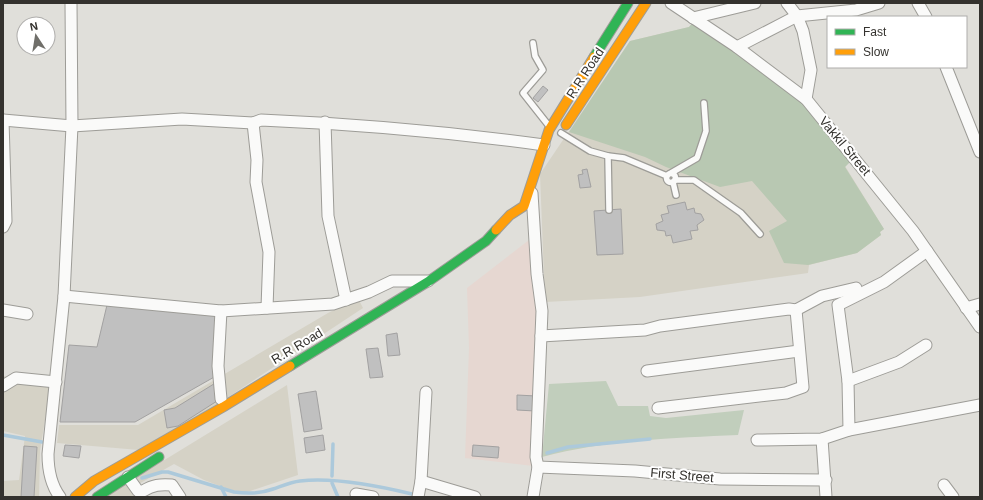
<svg xmlns="http://www.w3.org/2000/svg" width="983" height="500" font-family="Helvetica,sans-serif">
	<style>
		.built { fill: #d5d2c6 }
		.industrial { fill: #e6d7d1 }
		.green { fill: #c1cebc }
		.forest { fill: #b8c8b2 }
		.lines { fill: none; stroke-linecap: round; stroke-linejoin: round }
		.stream { stroke: #acc9db; stroke-width: 3.5 }
		.building { fill: #c0c0c0; stroke: #a2a1a1 }
		.lane-casing { stroke: #9d9c97; stroke-width: 8 }
		.street-casing { stroke: #9d9c97; stroke-width: 13 }
		.fast-casing { stroke: #9d9c97; stroke-width: 11 }
		.slow-casing { stroke: #9d9c97; stroke-width: 11 }
		.lane { stroke: #fafaf9; stroke-width: 5.5 }
		.street { stroke: #fafaf9; stroke-width: 11 }
		.fast { stroke: #30b455; stroke-width: 9 }
		.slow { stroke: #ff9f0a; stroke-width: 9 }
		.labels { text-anchor: middle; dominant-baseline: central; stroke-width: 4; stroke-linejoin: round; paint-order: stroke }
		.street-label { font-size: 13px; fill: #34322e; stroke: #fff }
	</style>
	<rect width="100%" height="100%" fill="#e0dfda"/>
	<g class="built">
		<polygon points="695,20 845,166 884,229 880,232 881,235 857,253 809,265 808,273 640,297 545,302 540,174 630,41 689,27"/>
		<polygon points="358,298 363,308 189,423 139,450 57,443 59,425 138,425 328,313"/>
		<polygon points="3,376 51,383 40,451 39,497 3,497 3,481 19,480 25,436 3,431"/>
		<polygon points="287,385 298,475 241,494 204,480 174,464 137,485 144,497 104,497"/>
	</g>
	<polygon class="industrial" points="529,240 538,313 533,466 465,458 469,348 467,288"/>
	<path class="green" d="M606 381 618 406H648L650 416 666 418 744 410 738 435C673 438 605 440 542 457L549 384Z"/>
	<polygon class="forest" points="695,20 735,48 815,113 850,162 845,167 884,229 880,232 881,235 857,253 808,265 784,263 769,231 787,221 752,181 720,187 666,167 645,157 569,132 630,41 689,27"/>
	<g class="lines">
		<g class="stream">
			<polyline points="3,435 42,442"/>
			<polyline points="547,453 568,447 650,439"/>
			<polyline points="332,476 333,444"/>
			<path d="M142 478 162 472H168L234 492C248 494 260 494 273 489 282 486 291 482 300 481 333 477 379 486 412 494"/>
			<polyline points="332,483 338,497"/>
			<polyline points="221,487 226,497"/>
		</g>
	</g>
	<g class="building">
		<polygon points="543,86 548,90 538,102 533,98"/>
		<polygon points="587,169 591,187 580,188 578,175 583,174 582,170"/>
		<polygon points="685,202 687,210 694,208 695,213 701,214 704,220 697,225 698,230 690,231 692,239 673,243 671,235 666,236 665,231 657,230 656,224 663,221 661,215 669,213 667,206"/>
		<polygon points="621,209 623,254 597,255 594,211"/>
		<polygon points="107,305 218,314 216,376 135,422 60,422 69,345 97,347"/>
		<polygon points="397,333 400,355 388,356 386,335"/>
		<polygon points="378,348 383,377 370,378 366,349"/>
		<polygon points="217,382 217,401 178,426 167,428 164,410 175,408"/>
		<polygon points="316,391 322,429 304,432 298,394"/>
		<polygon points="517,395 536,396 535,411 517,410"/>
		<polygon points="323,435 325,450 306,453 304,438"/>
		<polygon points="65,445 81,446 79,458 63,456"/>
		<polygon points="473,445 499,447 498,458 472,456"/>
		<polygon points="24,446 37,447 34,497 21,497"/>
	</g>
	<g class="lines">
		<defs>
			<g id="lane">
				<polyline points="533,43 535,56 543,70 523,93 549,126"/>
				<polyline points="561,133 590,151 608,156 624,158 667,176"/>
				<polyline points="608,156 609,210"/>
				<polyline points="671,173 697,158 706,131 704,103"/>
				<circle cx="671" cy="178" r="4.5"/>
				<polyline points="675,180 694,180 741,213 760,234"/>
				<polyline points="673,182 676,195"/>
			</g>
			<g id="street">
				<polyline points="671,3 737,47 806,99 913,231 980,327"/>
				<polyline points="787,3 797,16 803,31 811,70 806,99"/>
				<polyline points="918,3 926,17"/>
				<polyline points="693,18 755,3"/>
				<polyline points="737,47 797,16 856,10 879,3"/>
				<polyline points="946,67 980,152"/>
				<path d="M3 120 72 126 182 119 253 123 261 120C356 124 450 132 544 145"/>
				<polyline points="325,122 328,216 346,300"/>
				<polyline points="253,123 257,160 256,182 269,252 267,308"/>
				<polyline points="532,193 537,274 542,311 536,457 538,467 533,497"/>
				<polyline points="3,227 6,221 3,120"/>
				<polyline points="64,296 221,311 333,304 369,292 392,281 428,281"/>
				<polyline points="966,308 980,304"/>
				<polyline points="3,310 27,314"/>
				<polyline points="541,336 645,330 660,326 789,309 796,310 822,296 856,288"/>
				<polyline points="647,371 799,351"/>
				<polyline points="848,381 899,362 926,345"/>
				<polyline points="3,386 16,378 56,382"/>
				<polyline points="221,399 218,366 221,311"/>
				<polyline points="658,408 786,393 803,387 796,310"/>
				<polyline points="849,430 848,381 838,305 884,282 927,251"/>
				<polyline points="822,439 826,497"/>
				<polyline points="757,440 822,439 849,430 980,405"/>
				<polyline points="538,467 635,471 720,479 826,480"/>
				<path d="M128 477 138 491H143C153 485 160 484 172 485L180 497"/>
				<polyline points="421,481 475,497"/>
				<polyline points="944,485 953,497"/>
				<polyline points="356,494 373,497"/>
				<path d="M60 497C51 485 48 469 48 454L64 296 72 126 71 3"/>
				<polyline points="418,497 421,481 426,392"/>
			</g>
			<g id="fast">
				<polyline points="594,57 628,3"/>
				<polyline points="290,366 429,281 486,241 496,230"/>
				<polyline points="97,497 159,457"/>
			</g>
			<g id="slow">
				<polyline points="566,125 646,3"/>
				<polyline points="496,230 510,215 524,206 549,130 594,57"/>
				<polyline points="75,497 94,481 223,407 290,366"/>
			</g>
		</defs>
		<use href="#lane" class="lane-casing"/>
		<use href="#street" class="street-casing"/>
		<use href="#fast" class="fast-casing"/>
		<use href="#slow" class="slow-casing"/>
		<use href="#lane" class="lane"/>
		<use href="#street" class="street"/>
		<use href="#fast" class="fast"/>
		<use href="#slow" class="slow"/>
	</g>
	<g class="labels">
		<g class="street-label">
			<text transform="translate(585 73) rotate(-57)">R.R Road</text>
			<text transform="translate(845 146) rotate(50)">Vakkil Street</text>
			<text transform="translate(297 346) rotate(-31)">R.R Road</text>
			<text transform="translate(682 475) rotate(5)">First Street</text>
		</g>
	</g>
	<rect width="983" height="500" fill="none" stroke="#34322e" stroke-width="8"/>
	<rect x="827" y="16" width="140" height="52" fill="#ffffff" stroke="#aeadab"/>
	<rect x="835" y="29" width="20" height="6" fill="#30b455" stroke="#aeadab"/>
	<text x="863" y="36" font-size="12" fill="#34322e">Fast</text>
	<rect x="835" y="49" width="20" height="6" fill="#ff9f0a" stroke="#aeadab"/>
	<text x="863" y="56" font-size="12" fill="#34322e">Slow</text>
	<g transform="translate(36 36) rotate(348)"><circle r="19" fill="#ffffff" stroke="#aeadab"/>
	<path d="M0-3L7 15L0 10L-7 15Z" fill="#706f6a"/>
	<text y="-6" font-size="11" font-weight="bold" text-anchor="middle" fill="#34322e">N</text>
	</g>
</svg>
